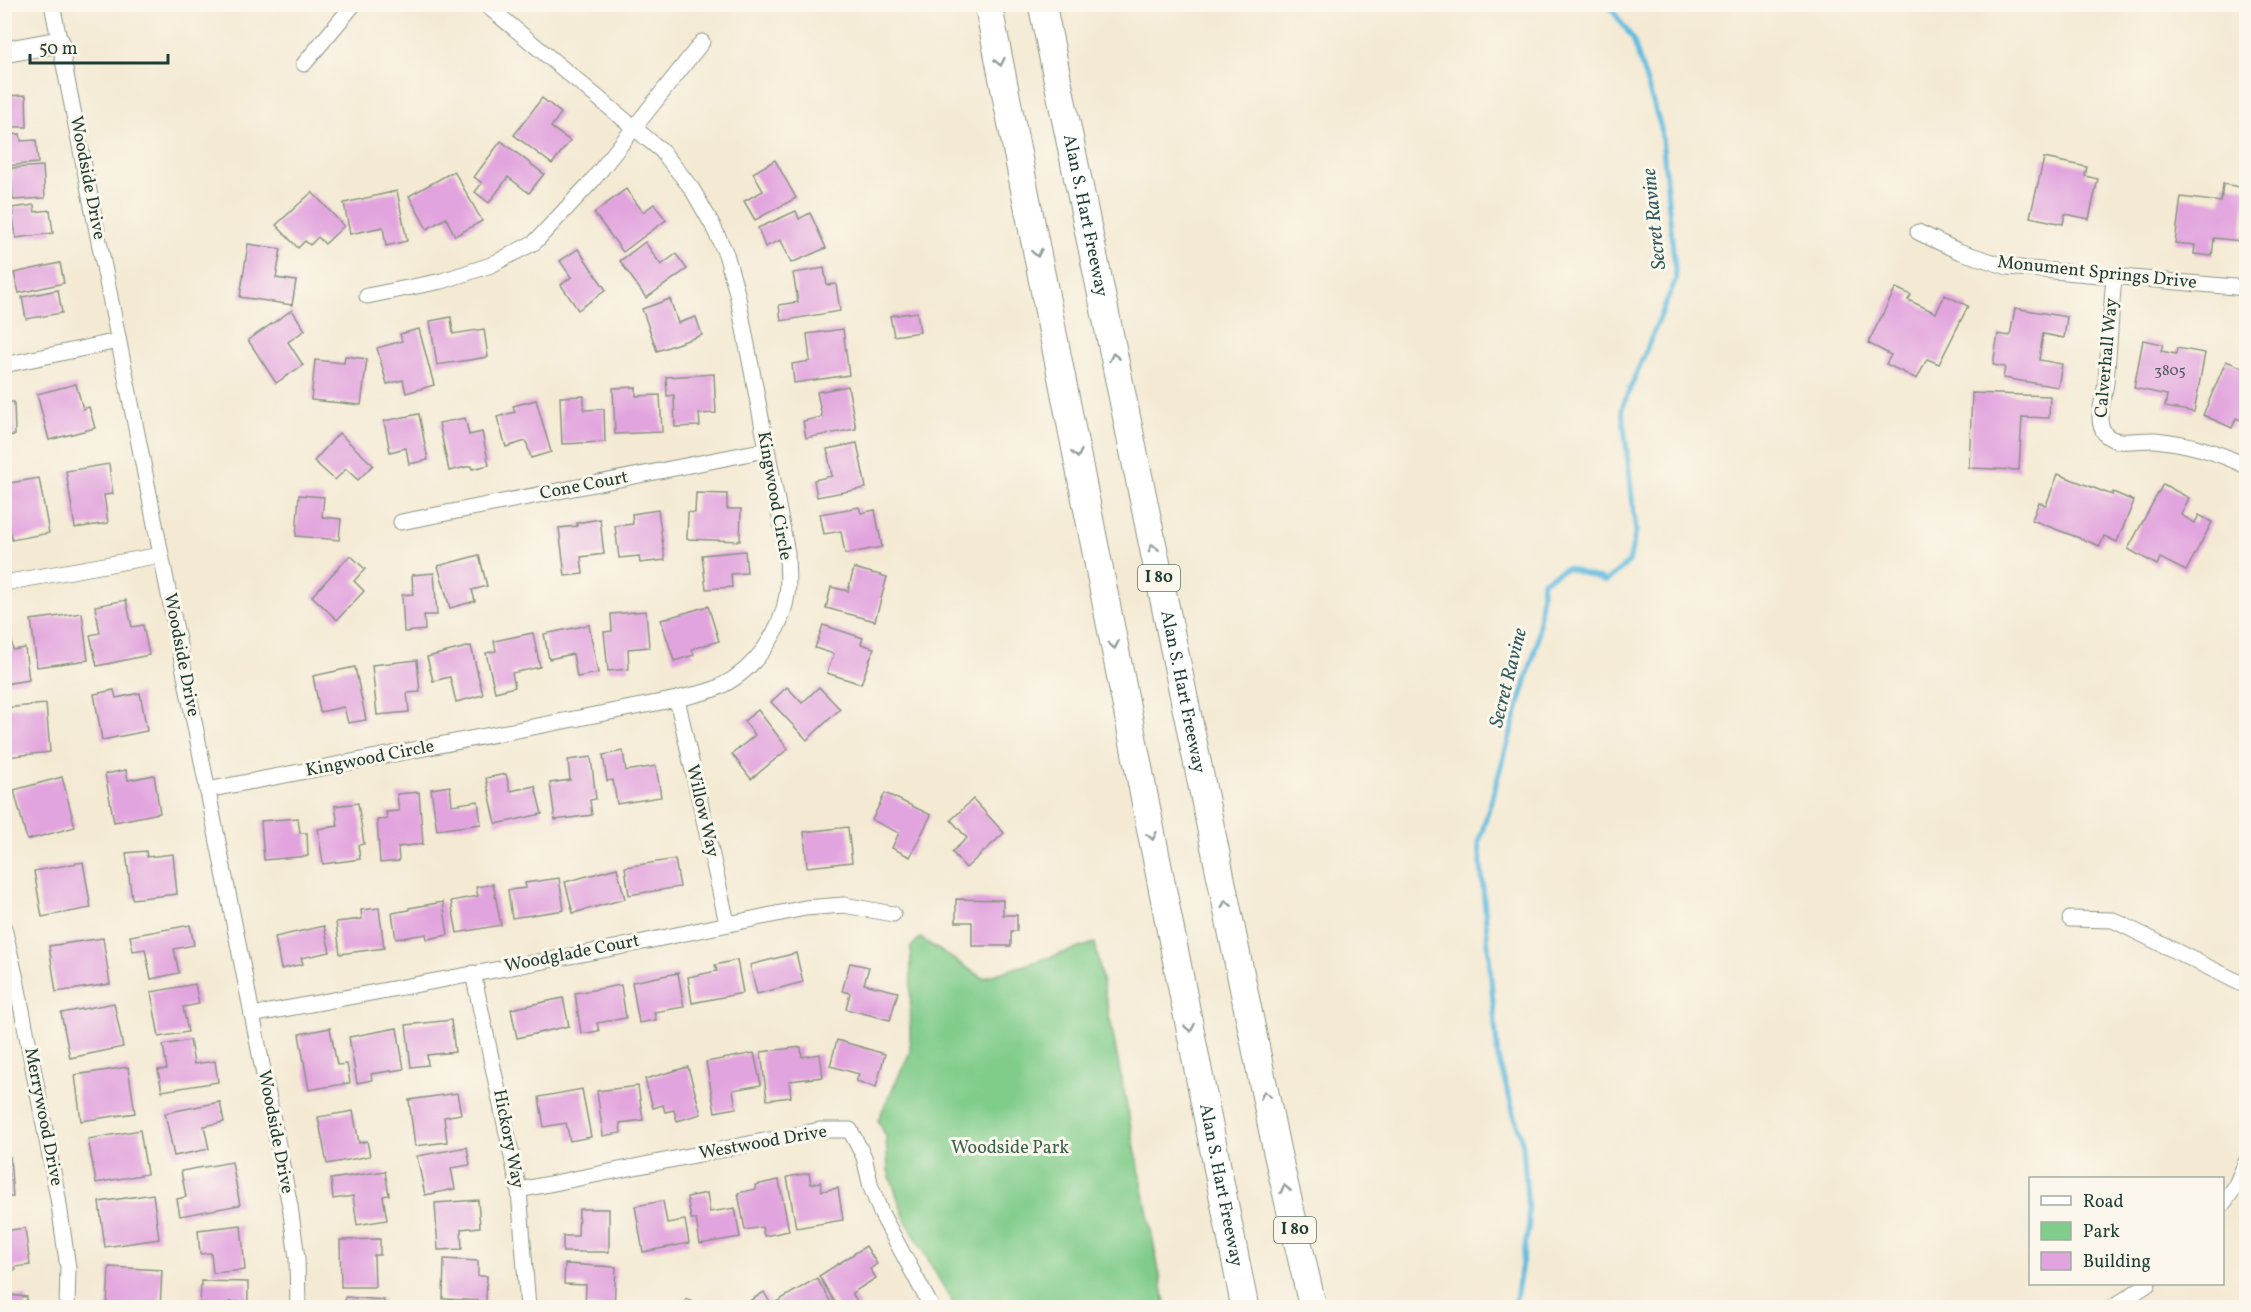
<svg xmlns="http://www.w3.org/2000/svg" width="2251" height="1312" font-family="Vollkorn,serif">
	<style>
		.green { fill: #80cc8a; stroke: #50845f; stroke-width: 1.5 }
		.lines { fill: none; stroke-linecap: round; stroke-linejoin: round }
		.stream { stroke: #61bade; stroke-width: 5 }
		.building { fill: #e2a4de }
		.street-casing { stroke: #8a9484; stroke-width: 17 }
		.secondary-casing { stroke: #8a9484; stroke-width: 23 }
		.highway-casing { stroke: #8a9484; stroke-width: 29 }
		.street { stroke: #fff; stroke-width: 15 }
		.secondary { stroke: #fff; stroke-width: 21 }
		.highway { stroke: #fff; stroke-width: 27 }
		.oneway { stroke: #8f9e9a }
		.labels { text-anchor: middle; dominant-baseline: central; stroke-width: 6; stroke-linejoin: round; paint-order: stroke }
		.number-label { font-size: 15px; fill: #50575e }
		.shield { fill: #fbf7ec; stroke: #61756b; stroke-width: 1.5 }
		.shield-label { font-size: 16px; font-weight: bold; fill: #1f3d34 }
		.street-label { font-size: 18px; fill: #1f3d34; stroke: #fbf7ec }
		.park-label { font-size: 18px; fill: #37614a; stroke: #fbf7ec }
		.water-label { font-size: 20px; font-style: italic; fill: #305c5e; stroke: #fbf7ec }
	</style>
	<rect width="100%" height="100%" fill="#fbf7ec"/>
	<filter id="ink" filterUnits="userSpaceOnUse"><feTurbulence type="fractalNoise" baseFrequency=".0167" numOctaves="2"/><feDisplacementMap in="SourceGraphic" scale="12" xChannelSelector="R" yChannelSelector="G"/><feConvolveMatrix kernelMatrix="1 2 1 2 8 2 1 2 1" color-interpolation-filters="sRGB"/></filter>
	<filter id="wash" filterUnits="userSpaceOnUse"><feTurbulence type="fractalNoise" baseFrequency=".008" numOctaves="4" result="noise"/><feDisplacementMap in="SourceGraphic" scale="24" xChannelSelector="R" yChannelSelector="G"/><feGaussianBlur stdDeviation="1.35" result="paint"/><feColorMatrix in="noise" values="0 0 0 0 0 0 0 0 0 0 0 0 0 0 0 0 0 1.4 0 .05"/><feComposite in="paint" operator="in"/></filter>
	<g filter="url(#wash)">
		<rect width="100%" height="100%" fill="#f4ead4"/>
		<polygon class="green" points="920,938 983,978 1095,943 1166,1307 955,1307 905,1219 888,1170 886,1137 878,1120 910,1052 911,947"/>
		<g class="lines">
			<polyline class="stream" points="1510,1308 1516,1298 1529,1224 1523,1145 1498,1058 1479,842 1537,643 1543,581 1566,568 1606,581 1629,562 1636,531 1622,408 1676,279 1661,128 1633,39 1608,4"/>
		</g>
		<g id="blocks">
			<g class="building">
				<polygon points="26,95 27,127 4,127 4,96"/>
				<polygon points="542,98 561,113 551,127 570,141 552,164 514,135"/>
				<polygon points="20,134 21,141 36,140 38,163 4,166 4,135"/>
				<polygon points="501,141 544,174 529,193 508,177 489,203 475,192 482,183 474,177"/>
				<polygon points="2044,158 2087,167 2085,176 2098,179 2089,219 2065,214 2063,224 2030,217"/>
				<polygon points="775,160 796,198 755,220 744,201 763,191 753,173"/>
				<polygon points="43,166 45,198 13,200 11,168"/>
				<polygon points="454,171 482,221 455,236 446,218 427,229 409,196"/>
				<polygon points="2223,184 2246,188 2241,241 2214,238 2212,256 2194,254 2195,245 2175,243 2181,197 2221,202"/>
				<polygon points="626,189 643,212 654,204 666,220 623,252 594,213"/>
				<polygon points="397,191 407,241 386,246 383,227 350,234 344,203"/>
				<polygon points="312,192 344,226 325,244 318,237 310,245 305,241 298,248 276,225"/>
				<polygon points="34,205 35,212 50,210 53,233 16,238 12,208"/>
				<polygon points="796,211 799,219 810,213 826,248 791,263 781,240 765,247 758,228"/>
				<polygon points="645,242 661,265 676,254 687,269 646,298 620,261"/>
				<polygon points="248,244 281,249 276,278 296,281 292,305 240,297"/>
				<polygon points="578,249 606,290 578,310 561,285 571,277 560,261"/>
				<polygon points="60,263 64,283 19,293 14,273"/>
				<polygon points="824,268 827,285 836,284 840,311 781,321 779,305 798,302 793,273"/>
				<polygon points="1896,288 1911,295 1908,300 1936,313 1945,295 1968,306 1939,364 1927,359 1917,379 1886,364 1891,355 1868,343"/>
				<polygon points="58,290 62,313 26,319 22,297"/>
				<polygon points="670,299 678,323 696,317 702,335 657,351 642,309"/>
				<polygon points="2015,308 2067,317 2064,338 2043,334 2039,360 2062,364 2058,387 2003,378 2005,367 1993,365 1998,334 2010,336"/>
				<polygon points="292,310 305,330 288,342 303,365 276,383 248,340"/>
				<polygon points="917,312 920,332 894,336 890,316"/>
				<polygon points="451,317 453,334 484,329 488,357 437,365 430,321"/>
				<polygon points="419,329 434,385 406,393 403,380 387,384 377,348 402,341 400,334"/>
				<polygon points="843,329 849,375 794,383 792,364 810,361 807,334"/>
				<polygon points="2143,340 2163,344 2161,351 2176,354 2177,348 2205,353 2194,412 2165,407 2167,395 2134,388"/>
				<polygon points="345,356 367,359 361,405 311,400 315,360 344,363"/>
				<polygon points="2226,361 2246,369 2246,422 2236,418 2232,428 2203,415"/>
				<polygon points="714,374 716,413 699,414 700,426 675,427 674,395 667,396 666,377"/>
				<polygon points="76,384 83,409 89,407 95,428 49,440 37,394"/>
				<polygon points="848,386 856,429 806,438 803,421 822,417 817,392"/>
				<polygon points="636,387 636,396 660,395 662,432 615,434 613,388"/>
				<polygon points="1972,393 2050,396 2049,418 2022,417 2019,470 1969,468"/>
				<polygon points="584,396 584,410 604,409 605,442 562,444 560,397"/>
				<polygon points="536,400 551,452 531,458 526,441 506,447 497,417 515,412 513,406"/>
				<polygon points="4,402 14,402 15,435 4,436"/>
				<polygon points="419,414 428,460 409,464 406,448 390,452 384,421"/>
				<polygon points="465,418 469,435 482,432 489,465 472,469 471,466 449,471 439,423"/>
				<polygon points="339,433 373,465 358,480 346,469 335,480 314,461"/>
				<polygon points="857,443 866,488 817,497 814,480 832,476 827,449"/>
				<polygon points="109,464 113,494 104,495 108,523 75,528 66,471"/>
				<polygon points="2058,474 2112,495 2113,492 2134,501 2117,542 2104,536 2100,546 2032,520 2039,502 2046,505"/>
				<polygon points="39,478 49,533 12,540 7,515 4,516 4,484"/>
				<polygon points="2163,484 2189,498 2181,515 2195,523 2199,515 2212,522 2186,571 2160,558 2157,565 2128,549"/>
				<polygon points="696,493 727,494 727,509 741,509 740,541 687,539 688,512 695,513"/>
				<polygon points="299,495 324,497 322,517 341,519 339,540 296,536"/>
				<polygon points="859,507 861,513 875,510 882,547 845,554 841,531 824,534 820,514"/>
				<polygon points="658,510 665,560 640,563 639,556 619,558 615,526 633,524 632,514"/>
				<polygon points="600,519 604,554 581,557 583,574 565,576 559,528 577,526 577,523"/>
				<polygon points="745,551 747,573 731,574 732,587 706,589 702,555"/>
				<polygon points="350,555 365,569 354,581 364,591 337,620 312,596"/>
				<polygon points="479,555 487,586 472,590 475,601 450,608 438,566"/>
				<polygon points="854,568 887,577 875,621 826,608 831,587 848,591"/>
				<polygon points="434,573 437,615 424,615 425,630 404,632 402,595 413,594 412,575"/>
				<polygon points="126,600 132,627 143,625 149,655 97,666 90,635 100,633 95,606"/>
				<polygon points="708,606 719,641 692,649 694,655 674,661 661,620"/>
				<polygon points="646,611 649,647 628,649 629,669 608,671 604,632 612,631 611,614"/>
				<polygon points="82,613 88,660 37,667 31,620"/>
				<polygon points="9,624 13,650 25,648 29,680 4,684 4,625"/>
				<polygon points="589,625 598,673 577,677 573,654 549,659 544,634"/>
				<polygon points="823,625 863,638 861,644 874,648 861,684 827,673 834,654 815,648"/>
				<polygon points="533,633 540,667 512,673 515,687 495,692 486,653 496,651 494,641"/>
				<polygon points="471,646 483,695 456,702 450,677 433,681 427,657"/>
				<polygon points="417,660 420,692 407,693 409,712 377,715 372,665"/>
				<polygon points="355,667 366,720 348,723 344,707 320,712 313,676"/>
				<polygon points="787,687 802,703 819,687 840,709 807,740 771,702"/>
				<polygon points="114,690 116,698 140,693 147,731 102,740 94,694"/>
				<polygon points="46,704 50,752 5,757 4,708"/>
				<polygon points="758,710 788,749 751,779 732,754 755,735 744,721"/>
				<polygon points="623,751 626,771 656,766 661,797 617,804 613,780 607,781 603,755"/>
				<polygon points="591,757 596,799 590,800 592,815 555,820 550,783 570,780 568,760"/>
				<polygon points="126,770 128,780 154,775 160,813 114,822 105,774"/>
				<polygon points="506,774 510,791 535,786 542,814 496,824 486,778"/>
				<polygon points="62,777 75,827 27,840 14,790"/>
				<polygon points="450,786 452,805 478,801 481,824 437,830 431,789"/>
				<polygon points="419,792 423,844 398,847 399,861 380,863 377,820 387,819 386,812 399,811 397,794"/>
				<polygon points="885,793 931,815 910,857 892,848 899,833 872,820"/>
				<polygon points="973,799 1004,833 966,868 952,852 967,838 951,820"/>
				<polygon points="358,803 364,844 358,845 360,859 323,864 318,829 338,826 335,806"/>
				<polygon points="298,818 300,833 307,833 308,856 264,860 261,821"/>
				<polygon points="848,827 852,862 807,867 804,832"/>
				<polygon points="146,851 147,857 173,854 177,894 132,899 126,853"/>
				<polygon points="675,859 680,887 629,895 625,867"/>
				<polygon points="83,862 91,908 42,917 34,871"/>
				<polygon points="617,868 625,899 573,913 565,882"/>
				<polygon points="559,878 564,910 512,918 508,890 526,888 525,883"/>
				<polygon points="493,884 501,925 457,933 451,901 478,896 476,887"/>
				<polygon points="956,899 1003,900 1003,915 1017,915 1017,931 1011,931 1011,946 972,946 972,922 956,922"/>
				<polygon points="443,902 448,935 427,939 426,934 396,939 392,913 409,910 409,908"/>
				<polygon points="379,908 384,948 340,954 336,922 362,919 361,910"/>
				<polygon points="190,925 194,945 174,949 179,973 151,979 145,949 133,951 130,936"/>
				<polygon points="324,926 330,952 301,958 303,964 281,969 275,937"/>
				<polygon points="103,938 110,984 56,992 49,946"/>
				<polygon points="796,953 803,982 757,994 750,965"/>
				<polygon points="737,960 743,993 692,1003 688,977 717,971 715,965"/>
				<polygon points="850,963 869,967 864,984 898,992 890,1020 846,1009 850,993 842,991"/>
				<polygon points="678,973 684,1007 654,1012 656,1020 639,1023 632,982"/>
				<polygon points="195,984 199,1004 183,1007 188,1032 159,1037 151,992"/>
				<polygon points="621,985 626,1018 597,1023 599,1031 581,1034 575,993"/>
				<polygon points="563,998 569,1026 517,1038 511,1009"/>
				<polygon points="114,1003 123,1047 70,1058 61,1013"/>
				<polygon points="451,1020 455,1052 427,1055 428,1065 411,1067 406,1025"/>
				<polygon points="330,1028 337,1065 347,1064 350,1083 309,1090 299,1034"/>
				<polygon points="397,1028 404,1069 371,1074 372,1080 357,1083 349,1037"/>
				<polygon points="190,1040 194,1064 215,1061 218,1082 162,1091 158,1070 167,1069 163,1045"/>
				<polygon points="837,1040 885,1054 876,1087 856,1081 859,1074 830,1066"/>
				<polygon points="801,1047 802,1057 820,1054 823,1077 789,1081 791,1097 767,1100 761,1052"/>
				<polygon points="754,1053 761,1085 733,1090 736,1108 715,1112 706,1062"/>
				<polygon points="128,1067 135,1113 81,1121 75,1075"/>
				<polygon points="688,1067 701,1114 677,1121 674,1110 665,1112 663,1105 653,1108 645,1079"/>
				<polygon points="638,1086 643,1120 620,1123 621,1133 603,1136 597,1091"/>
				<polygon points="582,1089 591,1137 570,1141 566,1123 544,1127 539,1097"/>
				<polygon points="457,1093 461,1114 444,1117 447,1142 415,1146 409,1100"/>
				<polygon points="220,1102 224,1122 204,1126 209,1149 174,1156 165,1113"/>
				<polygon points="353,1111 359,1143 367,1141 370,1156 327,1164 318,1117"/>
				<polygon points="140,1130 147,1174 96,1183 88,1139"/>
				<polygon points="467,1147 470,1165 451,1168 455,1189 425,1195 417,1156"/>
				<polygon points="4,1157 10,1157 13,1197 4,1197"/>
				<polygon points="232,1162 240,1205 180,1216 177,1199 186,1197 181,1171"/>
				<polygon points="385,1171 389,1195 383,1196 387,1220 357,1225 353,1196 333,1199 331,1179"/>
				<polygon points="809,1173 811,1184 820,1182 822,1191 838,1188 843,1220 796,1228 787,1177"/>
				<polygon points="779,1180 789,1231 764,1236 762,1227 745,1230 738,1193 756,1189 755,1185"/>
				<polygon points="707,1193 710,1212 735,1208 740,1237 700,1244 696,1219 691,1219 687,1197"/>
				<polygon points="153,1194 159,1239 105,1247 99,1202"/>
				<polygon points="478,1200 480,1227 461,1229 462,1249 438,1250 435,1203"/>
				<polygon points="663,1201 667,1223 685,1220 689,1243 643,1252 635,1206"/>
				<polygon points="579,1209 609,1209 609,1252 563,1252 563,1236 578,1236"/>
				<polygon points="241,1225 245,1270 213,1273 211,1253 200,1254 198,1230"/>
				<polygon points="25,1228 30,1265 15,1267 16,1270 4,1272 4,1231"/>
				<polygon points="380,1239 380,1255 374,1255 375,1287 341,1287 340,1240"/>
				<polygon points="866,1246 877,1264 870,1269 876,1278 852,1293 860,1306 838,1308 819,1276"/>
				<polygon points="444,1259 478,1261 478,1276 487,1276 486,1301 443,1299"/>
				<polygon points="565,1264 616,1267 614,1308 585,1306 586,1285 564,1284"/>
				<polygon points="109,1267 162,1270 160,1308 107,1308"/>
				<polygon points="817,1278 834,1308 779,1308 776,1302"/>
				<polygon points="201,1281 248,1282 248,1302 229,1302 229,1308 200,1308"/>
				<polygon points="4,1289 11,1289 10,1295 27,1297 26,1308 4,1308"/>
				<polygon points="764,1292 773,1308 751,1308 748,1302"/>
				<polygon points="345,1297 384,1300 383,1308 344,1308"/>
				<polygon points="686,1299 704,1308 682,1308"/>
			</g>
		</g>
	</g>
	<g filter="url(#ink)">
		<use href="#blocks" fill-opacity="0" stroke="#8a9484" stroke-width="1.5"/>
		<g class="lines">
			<defs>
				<g id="street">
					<polyline points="52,4 290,1206 297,1258 298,1308"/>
					<polyline points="304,64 354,4"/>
					<polyline points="1918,232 1958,251 2008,267 2246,288"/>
					<path d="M2114 277C2111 312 2109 347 2106 382 2105 393 2100 406 2100 418 2100 423 2102 430 2106 435 2117 446 2140 439 2155 440 2186 443 2218 452 2246 466"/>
					<polyline points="367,296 442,281 491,265 535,242 592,181 702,42"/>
					<polyline points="4,365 118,341"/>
					<polyline points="401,522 766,450"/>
					<polyline points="4,583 161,555"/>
					<polyline points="677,699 727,923"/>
					<path d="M207 790 677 699C691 695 708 693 721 686 755 669 781 633 787 595 789 582 787 567 787 553L737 293 726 254 712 224 692 189 662 151 485 4"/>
					<polyline points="2070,919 2113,920 2246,986"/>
					<polyline points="4,928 16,979 58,1198 68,1268 67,1308"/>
					<polyline points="473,973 519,1190 528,1308"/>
					<polyline points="252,1015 619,947 805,908 844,905 893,914"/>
					<polyline points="519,1190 820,1130 850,1130 864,1157 871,1187 881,1213 932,1308"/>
					<polyline points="2222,1205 2235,1187 2246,1162"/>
					<polyline points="2112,1308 2148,1284"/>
				</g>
				<polyline id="secondary" points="4,52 59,42"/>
				<g id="highway">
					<path id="s1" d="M988 4 1245 1308"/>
					<path id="s2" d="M1042 4 1277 1152 1313 1308"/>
				</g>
			</defs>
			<use href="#street" class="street-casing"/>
			<use href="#secondary" class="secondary-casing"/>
			<use href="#highway" class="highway-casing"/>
			<use href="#street" class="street"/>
			<use href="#secondary" class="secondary"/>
			<use href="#highway" class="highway"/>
		</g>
		<defs><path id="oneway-chevron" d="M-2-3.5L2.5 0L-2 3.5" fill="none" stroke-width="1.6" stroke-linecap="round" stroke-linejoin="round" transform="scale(1.5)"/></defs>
		<g class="oneway">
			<use href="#oneway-chevron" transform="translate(1000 62) rotate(79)"/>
			<use href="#oneway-chevron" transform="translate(1037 253) rotate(79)"/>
			<use href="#oneway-chevron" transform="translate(1114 357) rotate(-102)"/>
			<use href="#oneway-chevron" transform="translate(1077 454) rotate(79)"/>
			<use href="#oneway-chevron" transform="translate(1153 548) rotate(-102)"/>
			<use href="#oneway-chevron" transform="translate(1114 645) rotate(79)"/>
			<use href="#oneway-chevron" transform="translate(1152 836) rotate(79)"/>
			<use href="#oneway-chevron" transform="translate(1226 904) rotate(-102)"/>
			<use href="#oneway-chevron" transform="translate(1190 1028) rotate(79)"/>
			<use href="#oneway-chevron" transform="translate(1265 1095) rotate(-102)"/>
			<use href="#oneway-chevron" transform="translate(1285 1189) rotate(-103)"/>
		</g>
	</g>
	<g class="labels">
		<g class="number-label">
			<text x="2170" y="371">3805</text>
		</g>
		<g class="shield">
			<rect x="1138" y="565" width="42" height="26" rx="4.5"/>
			<rect x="1274" y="1217" width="42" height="26" rx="4.5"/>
		</g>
		<g class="shield-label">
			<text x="1159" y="578">I 80</text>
			<text x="1295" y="1230">I 80</text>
		</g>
		<g class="street-label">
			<text transform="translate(87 178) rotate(79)">Woodside Drive</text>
			<text stroke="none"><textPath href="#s2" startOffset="216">Alan S. Hart Freeway</textPath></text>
			<text transform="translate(2097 273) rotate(6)">Monument Springs Drive</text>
			<text transform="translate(2107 358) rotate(-85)">Calverhall Way</text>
			<text transform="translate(584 486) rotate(-11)">Cone Court</text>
			<text transform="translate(774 496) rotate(80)">Kingwood Circle</text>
			<text transform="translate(181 655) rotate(79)">Woodside Drive</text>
			<text stroke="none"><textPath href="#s2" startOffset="702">Alan S. Hart Freeway</textPath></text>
			<text transform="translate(370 759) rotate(-11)">Kingwood Circle</text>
			<text transform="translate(702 811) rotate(77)">Willow Way</text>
			<text transform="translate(572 954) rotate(-11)">Woodglade Court</text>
			<text transform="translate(43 1117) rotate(79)">Merrywood Drive</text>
			<text transform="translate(275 1132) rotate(79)">Woodside Drive</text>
			<text transform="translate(508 1139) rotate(79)">Hickory Way</text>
			<text transform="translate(763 1143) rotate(-10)">Westwood Drive</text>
			<text stroke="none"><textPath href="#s1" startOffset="1204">Alan S. Hart Freeway</textPath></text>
		</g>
		<g class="park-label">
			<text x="1010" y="1148">Woodside Park</text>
		</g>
		<g class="water-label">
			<text transform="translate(1655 219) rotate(-96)">Secret Ravine</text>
			<text transform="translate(1509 678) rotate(-76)">Secret Ravine</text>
		</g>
	</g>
	<rect width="2251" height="1312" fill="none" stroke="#fbf7ec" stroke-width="24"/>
	<rect x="2029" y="1177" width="195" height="108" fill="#fbf7ec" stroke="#a3ada2" stroke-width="1.5"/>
	<rect x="2041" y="1196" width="30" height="9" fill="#ffffff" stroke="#a3ada2" stroke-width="1.5"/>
	<text x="2083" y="1207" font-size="18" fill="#1f3d34">Road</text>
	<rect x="2041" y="1222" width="30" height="18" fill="#80cc8a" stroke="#a3ada2" stroke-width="1.5"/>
	<text x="2083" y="1237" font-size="18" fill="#1f3d34">Park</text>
	<rect x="2041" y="1252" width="30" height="18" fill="#e2a4de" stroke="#a3ada2" stroke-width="1.5"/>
	<text x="2083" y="1267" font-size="18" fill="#1f3d34">Building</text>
	<path d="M30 54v9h138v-9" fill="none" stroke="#1f3d34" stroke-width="3"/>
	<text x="39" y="54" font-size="18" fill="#1f3d34" stroke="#fbf7ec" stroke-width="4.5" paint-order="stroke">50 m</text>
</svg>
